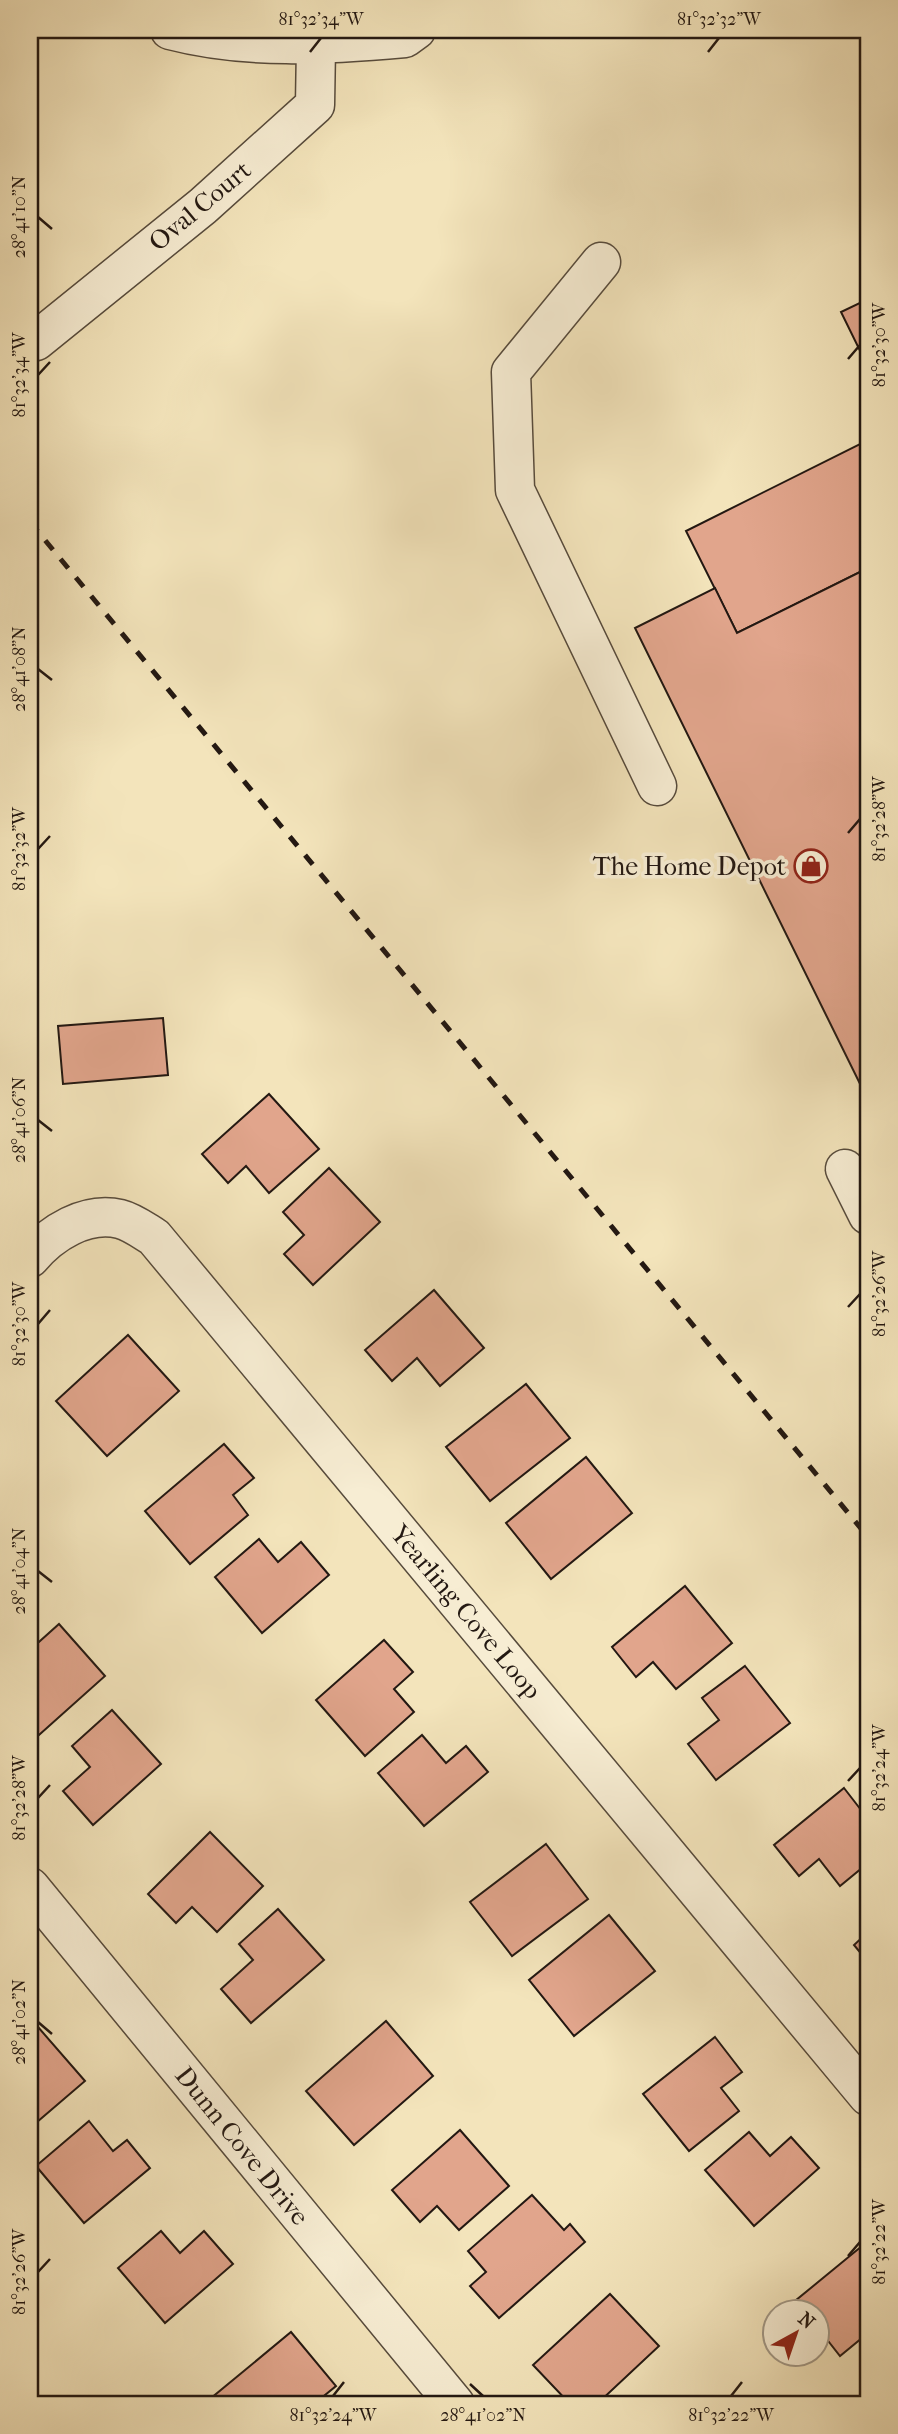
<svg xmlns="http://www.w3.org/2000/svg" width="898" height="2434" font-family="'IM FELL French Canon',serif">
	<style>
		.building { fill: #e1a58c; stroke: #231812; stroke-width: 2 }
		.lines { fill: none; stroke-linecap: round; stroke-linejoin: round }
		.minor-casing { stroke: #574b3c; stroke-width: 41 }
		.minor { stroke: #f7edd3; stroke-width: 38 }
		.rail { stroke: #231812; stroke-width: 5; stroke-dasharray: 12 12; stroke-linecap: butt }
		.ticks { fill: none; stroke: #231812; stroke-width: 2.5 }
		.labels { text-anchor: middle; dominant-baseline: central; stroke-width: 7; stroke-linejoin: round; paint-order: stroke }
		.street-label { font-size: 26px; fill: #231812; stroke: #f7edd3 }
		.poi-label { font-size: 26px; fill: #231812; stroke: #f7edd3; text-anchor: end }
		.neatline { fill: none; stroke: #231812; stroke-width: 2.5 }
		.ticks-label { font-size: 18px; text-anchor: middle; fill: #231812 }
	</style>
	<rect width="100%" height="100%" fill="#f3e4bb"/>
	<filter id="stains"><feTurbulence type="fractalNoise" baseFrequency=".00286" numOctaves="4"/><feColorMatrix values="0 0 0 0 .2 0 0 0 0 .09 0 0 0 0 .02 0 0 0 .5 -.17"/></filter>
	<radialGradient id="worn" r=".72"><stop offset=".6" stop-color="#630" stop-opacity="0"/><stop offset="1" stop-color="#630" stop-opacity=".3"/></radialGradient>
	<g class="building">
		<polygon points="868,299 868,367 841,312"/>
		<polygon points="868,440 868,568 737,633 686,531"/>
		<polygon points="868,568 868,1100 635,628 715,588 737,633"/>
		<polygon points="163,1018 168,1075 63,1084 58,1026"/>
		<polygon points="269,1094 319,1149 269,1193 246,1166 228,1183 202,1154"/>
		<polygon points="329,1168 380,1222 313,1285 284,1254 304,1235 283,1212"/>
		<polygon points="434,1290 484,1348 440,1386 417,1358 392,1381 365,1350"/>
		<polygon points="128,1335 179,1391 107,1456 56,1401"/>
		<polygon points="526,1384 570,1438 490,1501 446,1447"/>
		<polygon points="224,1444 254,1478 233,1495 248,1515 190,1564 145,1511"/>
		<polygon points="586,1457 632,1513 551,1579 506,1523"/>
		<polygon points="259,1539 278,1562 301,1542 329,1575 262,1633 215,1577"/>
		<polygon points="685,1586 732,1643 676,1689 653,1662 636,1677 612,1647"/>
		<polygon points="59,1624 105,1676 30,1743 30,1650"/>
		<polygon points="384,1640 413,1672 394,1689 414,1712 365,1756 316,1700"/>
		<polygon points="745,1666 790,1723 716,1780 688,1744 719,1720 702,1698"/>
		<polygon points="112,1710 161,1764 93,1825 63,1791 90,1767 72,1746"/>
		<polygon points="422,1735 446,1763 466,1746 488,1772 424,1826 378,1773"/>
		<polygon points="844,1788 868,1819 868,1863 840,1886 819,1859 799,1876 774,1845"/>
		<polygon points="210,1832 263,1886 217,1932 192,1907 176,1923 148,1894"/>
		<polygon points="546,1844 588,1899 512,1956 470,1902"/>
		<polygon points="278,1909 324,1960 251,2023 221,1989 253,1960 239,1944"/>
		<polygon points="609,1915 655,1971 574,2036 529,1980"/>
		<polygon points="868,1932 868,1962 854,1945"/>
		<polygon points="386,2021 433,2076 354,2145 306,2091"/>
		<polygon points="38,2027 85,2081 30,2128 30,2034"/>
		<polygon points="715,2037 742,2072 721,2088 739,2111 689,2151 643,2094"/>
		<polygon points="89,2121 113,2151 127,2140 150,2168 84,2223 36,2166"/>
		<polygon points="460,2130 509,2186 459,2230 437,2206 420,2222 392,2190"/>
		<polygon points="749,2132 770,2156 791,2137 819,2168 754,2226 705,2170"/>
		<polygon points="532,2195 564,2230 570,2224 585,2242 499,2318 470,2286 486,2272 468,2251"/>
		<polygon points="161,2231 180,2253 204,2231 233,2264 165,2323 118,2268"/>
		<polygon points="868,2241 868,2333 840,2356 818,2328 818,2312 804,2312 795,2301"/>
		<polygon points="610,2294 659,2346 597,2404 570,2404 533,2365"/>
		<polygon points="291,2332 336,2386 314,2404 214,2404 210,2399"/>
	</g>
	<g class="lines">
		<defs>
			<g id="minor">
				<path d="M170 30C247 50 325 45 405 38L416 30"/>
				<polyline points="601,262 511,372 515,490 657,786"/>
				<polyline points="36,341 203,206 315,105 316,46"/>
				<polyline points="845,1169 868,1215"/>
				<path d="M30 1258C51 1233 86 1211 120 1219 132 1222 144 1231 154 1237L868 2096"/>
				<polyline points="30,1887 455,2404"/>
			</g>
		</defs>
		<use href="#minor" class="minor-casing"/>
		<use href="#minor" class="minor"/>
		<polyline class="rail" points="30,522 868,1537"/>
	</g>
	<path class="ticks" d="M310 52 321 38M708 52 719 38M38 217 52 229M848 359 860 345M38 375 50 362M38 669 52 680M848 833 860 819M38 849 50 836M38 1120 52 1131M848 1307 860 1294M38 1324 50 1310M38 1571 52 1582M848 1781 860 1768M38 1798 50 1785M38 2022 52 2034M848 2256 860 2242M38 2272 50 2259M470 2384 483 2396M333 2396 344 2382M731 2396 742 2382"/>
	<defs>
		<symbol id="shop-ring" viewBox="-11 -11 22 22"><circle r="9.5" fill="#f7edd3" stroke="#8f2418" stroke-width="1.5"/><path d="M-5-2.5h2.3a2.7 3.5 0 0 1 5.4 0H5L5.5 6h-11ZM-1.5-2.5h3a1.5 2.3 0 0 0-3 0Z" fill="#8f2418"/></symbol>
	</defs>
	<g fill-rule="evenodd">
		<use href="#shop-ring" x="792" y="847" width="38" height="38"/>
	</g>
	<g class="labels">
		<g class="street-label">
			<text transform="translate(200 206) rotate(-40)">Oval Court</text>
			<text transform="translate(466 1612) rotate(50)">Yearling Cove Loop</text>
			<text transform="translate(242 2146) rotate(51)">Dunn Cove Drive</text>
		</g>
		<g class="poi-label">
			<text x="786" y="866">The Home Depot</text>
		</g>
	</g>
	<rect width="898" height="2434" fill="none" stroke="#f3e4bb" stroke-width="77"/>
	<g transform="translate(796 2333) rotate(40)"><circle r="33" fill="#f7edd3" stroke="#a29886" stroke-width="2"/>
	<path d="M0-5L12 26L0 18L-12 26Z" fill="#8f2418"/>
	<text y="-10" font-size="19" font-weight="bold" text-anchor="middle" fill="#231812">N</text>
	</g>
	<rect x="38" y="38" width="822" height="2358" class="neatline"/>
	<g class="ticks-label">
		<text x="321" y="25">81°32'34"W</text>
		<text x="719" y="25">81°32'32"W</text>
		<text transform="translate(19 217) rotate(-90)" y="6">28°41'10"N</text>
		<text transform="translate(879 345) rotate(-90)" y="6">81°32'30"W</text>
		<text transform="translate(19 375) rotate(-90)" y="6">81°32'34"W</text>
		<text transform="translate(19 669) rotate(-90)" y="6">28°41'08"N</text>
		<text transform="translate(879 819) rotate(-90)" y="6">81°32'28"W</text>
		<text transform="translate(19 849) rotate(-90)" y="6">81°32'32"W</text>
		<text transform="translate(19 1120) rotate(-90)" y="6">28°41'06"N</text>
		<text transform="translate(879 1294) rotate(-90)" y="6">81°32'26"W</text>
		<text transform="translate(19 1324) rotate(-90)" y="6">81°32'30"W</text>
		<text transform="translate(19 1571) rotate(-90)" y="6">28°41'04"N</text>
		<text transform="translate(879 1768) rotate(-90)" y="6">81°32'24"W</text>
		<text transform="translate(19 1798) rotate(-90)" y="6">81°32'28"W</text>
		<text transform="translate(19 2022) rotate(-90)" y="6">28°41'02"N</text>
		<text transform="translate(879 2242) rotate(-90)" y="6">81°32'22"W</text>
		<text transform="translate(19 2272) rotate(-90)" y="6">81°32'26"W</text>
		<text x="333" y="2421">81°32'24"W</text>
		<text x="483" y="2421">28°41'02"N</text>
		<text x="731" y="2421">81°32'22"W</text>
	</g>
	<rect width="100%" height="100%" filter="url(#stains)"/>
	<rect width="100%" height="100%" fill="url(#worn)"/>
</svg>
